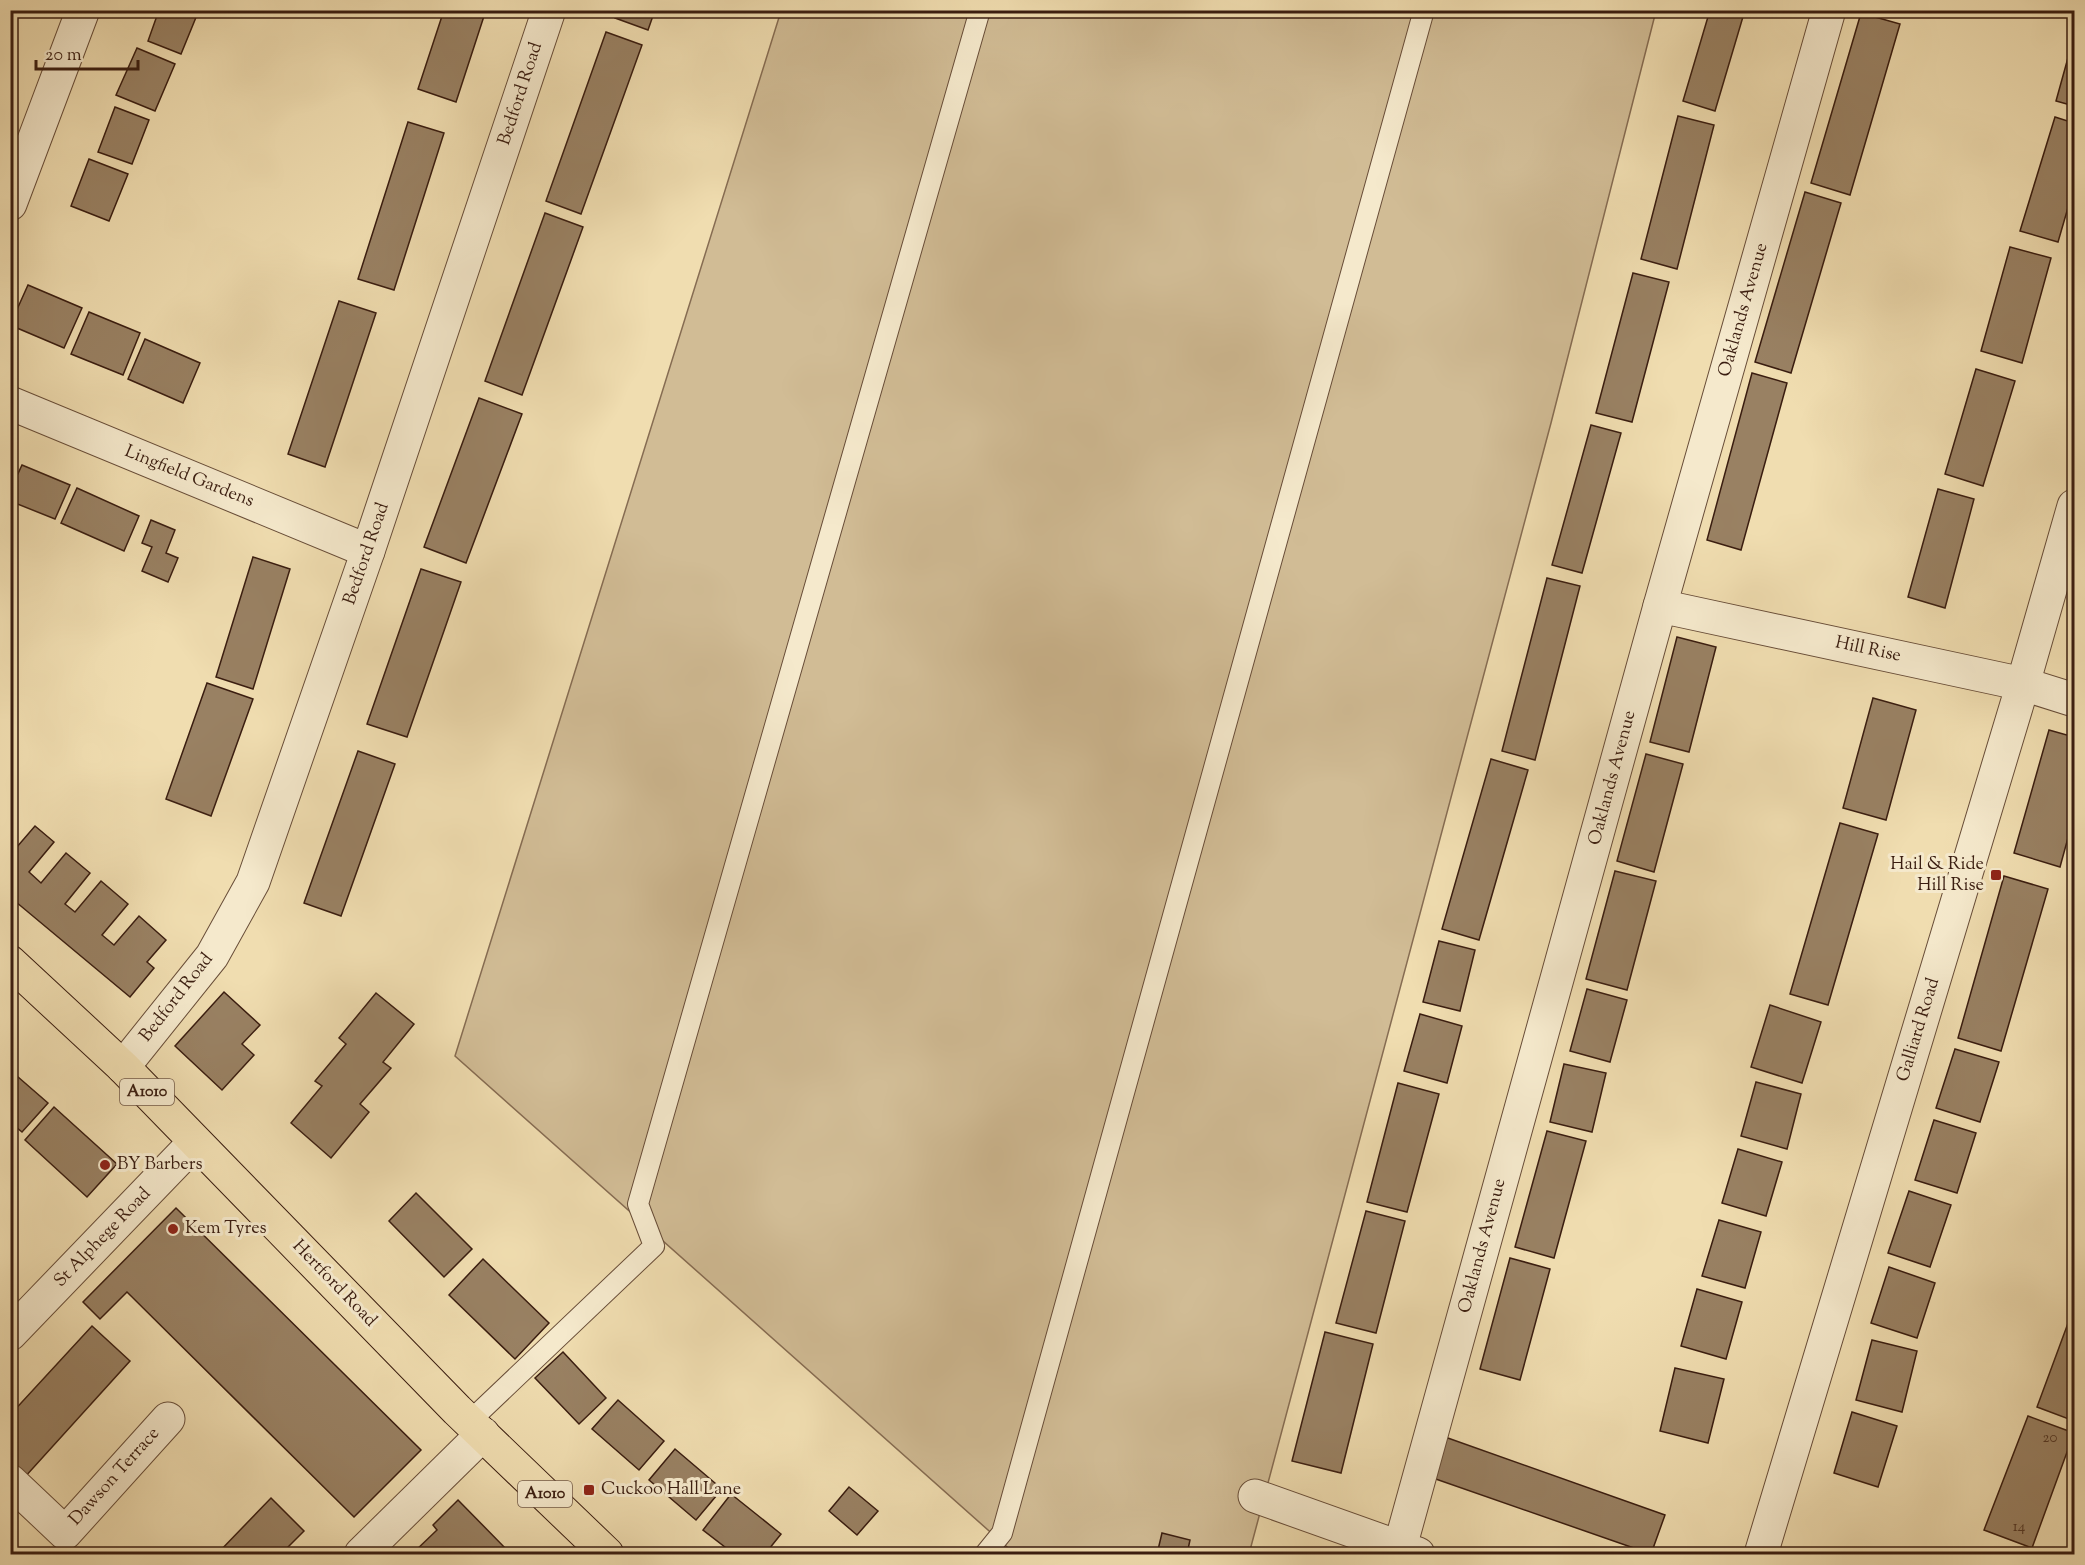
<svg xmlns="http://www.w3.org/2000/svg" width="2085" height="1565" font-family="'Sorts Mill Goudy',serif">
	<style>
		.green { fill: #d1bc95; stroke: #866c52; stroke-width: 1.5 }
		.building { fill: #998163; stroke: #3a1d10; stroke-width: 1.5 }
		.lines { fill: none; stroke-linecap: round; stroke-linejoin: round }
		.service-casing { stroke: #684d38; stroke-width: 22 }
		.minor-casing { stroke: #684d38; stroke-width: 35 }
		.tertiary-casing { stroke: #684d38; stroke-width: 35 }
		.primary-casing { stroke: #3a1d10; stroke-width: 35 }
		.service { stroke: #f5e9cc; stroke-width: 20 }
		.minor { stroke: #f5e9cc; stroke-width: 33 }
		.tertiary { stroke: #f5e9cc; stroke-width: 33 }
		.primary { stroke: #f0ddb0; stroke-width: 33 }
		.poi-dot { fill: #8f2418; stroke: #f5e9cc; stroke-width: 2 }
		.labels { text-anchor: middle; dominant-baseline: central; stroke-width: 6; stroke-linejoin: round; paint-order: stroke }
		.number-label { font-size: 15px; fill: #523625 }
		.shield { fill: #f5e9cc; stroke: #725a48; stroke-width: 1.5 }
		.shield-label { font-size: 16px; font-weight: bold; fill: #3a1d10 }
		.street-label { font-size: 18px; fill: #3a1d10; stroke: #f5e9cc }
		.poi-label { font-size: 18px; fill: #3a1d10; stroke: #f5e9cc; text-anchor: start }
	</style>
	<rect width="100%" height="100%" fill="#f0ddb0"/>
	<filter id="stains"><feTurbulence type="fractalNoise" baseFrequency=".00333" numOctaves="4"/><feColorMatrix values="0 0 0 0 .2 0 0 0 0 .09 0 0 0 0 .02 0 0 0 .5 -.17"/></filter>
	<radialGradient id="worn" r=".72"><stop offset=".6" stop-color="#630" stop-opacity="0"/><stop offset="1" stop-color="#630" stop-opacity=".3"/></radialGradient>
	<polygon class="green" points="781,11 1656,11 1551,423 1249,1554 1015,1554 455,1056"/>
	<g class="building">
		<polygon points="159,10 199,10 181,54 148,41"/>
		<polygon points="444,10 486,10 456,102 418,89"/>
		<polygon points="618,10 655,10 648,30 615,18"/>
		<polygon points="1710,10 1745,10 1715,111 1683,101"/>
		<polygon points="1861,13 1900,24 1850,195 1811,183"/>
		<polygon points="606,32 642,45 581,214 546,201"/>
		<polygon points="2074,36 2074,106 2056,101"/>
		<polygon points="137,48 175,64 155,111 116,95"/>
		<polygon points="115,107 149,120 132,164 98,152"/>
		<polygon points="1678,116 1714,125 1677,269 1641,259"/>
		<polygon points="2055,117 2074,123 2074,187 2058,242 2020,231"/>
		<polygon points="408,122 444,133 394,290 358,279"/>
		<polygon points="89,159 128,174 109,221 71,206"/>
		<polygon points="1805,192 1841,203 1791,373 1755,362"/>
		<polygon points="545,213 583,227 522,395 485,381"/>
		<polygon points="2010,247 2051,258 2022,363 1981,351"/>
		<polygon points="1633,273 1669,282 1632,422 1596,413"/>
		<polygon points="28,285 82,308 64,348 10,325"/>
		<polygon points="339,301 376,313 325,467 288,454"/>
		<polygon points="89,312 140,333 123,375 71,354"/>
		<polygon points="145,339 200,363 183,403 128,379"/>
		<polygon points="1976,369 2015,381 1983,486 1945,474"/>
		<polygon points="1752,373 1787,383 1741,550 1707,540"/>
		<polygon points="479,398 522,414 466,563 424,547"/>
		<polygon points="1591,425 1621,433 1582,573 1552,565"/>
		<polygon points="22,465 70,485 55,519 10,501 10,491"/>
		<polygon points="77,488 139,516 124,551 61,523"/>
		<polygon points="1938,489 1974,499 1945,608 1908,597"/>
		<polygon points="151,520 175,530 166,553 178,558 168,582 142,571 152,547 142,543"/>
		<polygon points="253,557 290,569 253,689 216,677"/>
		<polygon points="421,569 461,582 407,737 367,724"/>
		<polygon points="1547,578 1580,586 1535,760 1502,751"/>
		<polygon points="1677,637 1716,647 1689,752 1650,742"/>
		<polygon points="207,683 253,699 211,816 166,799"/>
		<polygon points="1873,698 1916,710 1886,820 1843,808"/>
		<polygon points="2049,730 2074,737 2074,816 2060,867 2014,853"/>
		<polygon points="358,751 395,764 341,916 304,903"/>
		<polygon points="1646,754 1683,764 1654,872 1617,861"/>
		<polygon points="1491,759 1528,770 1479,940 1442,929"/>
		<polygon points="1840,823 1878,834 1828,1005 1790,994"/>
		<polygon points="35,826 54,842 29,872 41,883 66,853 90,873 65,904 75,912 101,881 128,904 102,935 114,945 139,916 166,940 147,962 154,968 130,997 10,897 10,855"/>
		<polygon points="1615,871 1656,881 1627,990 1586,979"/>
		<polygon points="2004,876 2048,889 2001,1051 1958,1038"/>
		<polygon points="1439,941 1475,950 1460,1011 1423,1002"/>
		<polygon points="1587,989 1627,1000 1610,1062 1570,1051"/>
		<polygon points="224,992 260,1025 242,1044 254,1055 222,1090 175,1046"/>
		<polygon points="376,993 414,1024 383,1062 391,1068 360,1104 369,1112 331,1158 291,1123 322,1086 315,1081 346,1044 339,1038"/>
		<polygon points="1770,1005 1821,1022 1802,1083 1751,1067"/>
		<polygon points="1420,1014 1462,1026 1447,1083 1404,1071"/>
		<polygon points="1955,1049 1999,1062 1980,1122 1936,1108"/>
		<polygon points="1564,1064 1606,1073 1592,1132 1550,1122"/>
		<polygon points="10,1070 48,1103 22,1132 10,1122"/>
		<polygon points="1756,1082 1801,1094 1787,1149 1741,1136"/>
		<polygon points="1398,1083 1439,1094 1407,1212 1367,1202"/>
		<polygon points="54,1107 117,1164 87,1197 25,1140"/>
		<polygon points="1934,1120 1976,1133 1957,1193 1915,1180"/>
		<polygon points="1547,1131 1586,1141 1554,1258 1515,1247"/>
		<polygon points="1738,1149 1782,1162 1766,1216 1722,1203"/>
		<polygon points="1909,1191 1951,1205 1930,1267 1888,1253"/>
		<polygon points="416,1193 472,1249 444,1277 389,1221"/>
		<polygon points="176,1208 421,1450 354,1517 127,1292 100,1319 83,1302"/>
		<polygon points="1366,1211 1405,1221 1376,1333 1336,1323"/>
		<polygon points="1719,1220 1761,1232 1745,1288 1702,1276"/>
		<polygon points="1510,1258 1550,1269 1520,1380 1480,1369"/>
		<polygon points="483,1259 549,1323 515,1359 449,1295"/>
		<polygon points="1889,1267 1935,1283 1917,1338 1871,1323"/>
		<polygon points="1697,1289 1742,1302 1726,1359 1681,1346"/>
		<polygon points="2074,1307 2074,1421 2037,1407"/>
		<polygon points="92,1326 130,1361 24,1478 10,1466 10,1415"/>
		<polygon points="1325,1332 1373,1344 1341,1473 1292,1461"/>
		<polygon points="1872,1340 1917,1351 1902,1412 1856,1400"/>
		<polygon points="563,1352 606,1398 579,1424 535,1378"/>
		<polygon points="1675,1368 1724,1379 1708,1443 1660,1431"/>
		<polygon points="618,1400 664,1441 639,1470 592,1429"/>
		<polygon points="1852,1412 1897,1426 1878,1487 1834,1473"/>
		<polygon points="2028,1416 2074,1433 2032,1548 1984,1530"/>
		<polygon points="1445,1437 1665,1515 1651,1554 1430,1477"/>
		<polygon points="675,1449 722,1489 696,1520 649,1480"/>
		<polygon points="849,1487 878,1511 857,1535 829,1511"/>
		<polygon points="731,1494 781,1534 765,1554 734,1554 703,1530"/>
		<polygon points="271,1498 304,1531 281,1554 217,1554"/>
		<polygon points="458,1500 511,1554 412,1554 437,1530 433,1525"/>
		<polygon points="1162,1533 1190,1540 1187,1554 1157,1554"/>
	</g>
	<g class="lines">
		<defs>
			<g id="service">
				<polyline points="470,1421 654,1246 638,1204 980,10"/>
				<polyline points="985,1554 1002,1533 1424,10"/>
			</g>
			<g id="minor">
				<polyline points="10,204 83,10"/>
				<polyline points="10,403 368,551"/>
				<polyline points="1660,606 2023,684 2074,700"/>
				<polyline points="123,1067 212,956 253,882 368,551 549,10"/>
				<polyline points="10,1334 195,1142"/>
				<polyline points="10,1481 65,1533 168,1419"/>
				<polyline points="1255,1496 1418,1554"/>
				<polyline points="1400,1547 1660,606 1829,10"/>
				<polyline points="361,1554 483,1434"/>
			</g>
			<polyline id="tertiary" points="1761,1554 2023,684 2074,506"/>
			<polyline id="primary" points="10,962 123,1067 457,1410 607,1554"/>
		</defs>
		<use href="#service" class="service-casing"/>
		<use href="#minor" class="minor-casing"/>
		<use href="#tertiary" class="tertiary-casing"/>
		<use href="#primary" class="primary-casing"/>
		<use href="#service" class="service"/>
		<use href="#minor" class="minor"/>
		<use href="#tertiary" class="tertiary"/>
		<use href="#primary" class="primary"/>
	</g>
	<g class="poi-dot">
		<rect x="1990" y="869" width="12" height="12" rx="3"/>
		<circle cx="105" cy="1165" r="6"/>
		<circle cx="173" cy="1229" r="6"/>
		<rect x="583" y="1484" width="12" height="12" rx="3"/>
	</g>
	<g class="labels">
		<g class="number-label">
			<text x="2050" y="1438">20</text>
			<text x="2019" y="1527">14</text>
		</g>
		<g class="shield">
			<rect x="120" y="1079" width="54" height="26" rx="4.5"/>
			<rect x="518" y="1481" width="54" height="26" rx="4.5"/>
		</g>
		<g class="shield-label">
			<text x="147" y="1092">A1010</text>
			<text x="545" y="1494">A1010</text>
		</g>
		<g class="street-label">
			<text transform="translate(521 94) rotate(-72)">Bedford Road</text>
			<text transform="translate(1744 310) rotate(-74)">Oaklands Avenue</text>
			<text transform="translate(189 477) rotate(22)">Lingfield Gardens</text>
			<text transform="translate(367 554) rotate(-71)">Bedford Road</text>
			<text transform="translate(1868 650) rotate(12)">Hill Rise</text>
			<text transform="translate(1613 778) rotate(-75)">Oaklands Avenue</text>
			<text transform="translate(177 998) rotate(-52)">Bedford Road</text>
			<text transform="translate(1919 1030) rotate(-73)">Galliard Road</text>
			<text transform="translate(103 1238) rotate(-46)">St Alphege Road</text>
			<text transform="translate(1483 1246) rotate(-75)">Oaklands Avenue</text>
			<text transform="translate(334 1284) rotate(46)">Hertford Road</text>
			<text transform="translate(115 1477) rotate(-48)">Dawson Terrace</text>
		</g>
		<g class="poi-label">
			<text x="1984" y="865" text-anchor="end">Hail &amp; Ride<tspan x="1984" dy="21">Hill Rise</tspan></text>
			<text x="117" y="1165">BY Barbers</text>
			<text x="185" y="1229">Kem Tyres</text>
			<text x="601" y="1490">Cuckoo Hall Lane</text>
		</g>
	</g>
	<rect width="2085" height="1565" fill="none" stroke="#f0ddb0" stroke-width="36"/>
	<rect x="12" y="12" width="2061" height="1541" fill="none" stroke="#3a1d10" stroke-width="3"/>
	<rect x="18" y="18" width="2049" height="1529" fill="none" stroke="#3a1d10" stroke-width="1.5"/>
	<path d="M36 60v9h102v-9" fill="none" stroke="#3a1d10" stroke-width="3"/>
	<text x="45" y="60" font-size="18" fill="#3a1d10" stroke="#f5e9cc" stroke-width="4.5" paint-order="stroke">20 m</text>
	<rect width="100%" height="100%" filter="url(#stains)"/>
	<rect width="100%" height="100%" fill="url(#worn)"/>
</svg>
